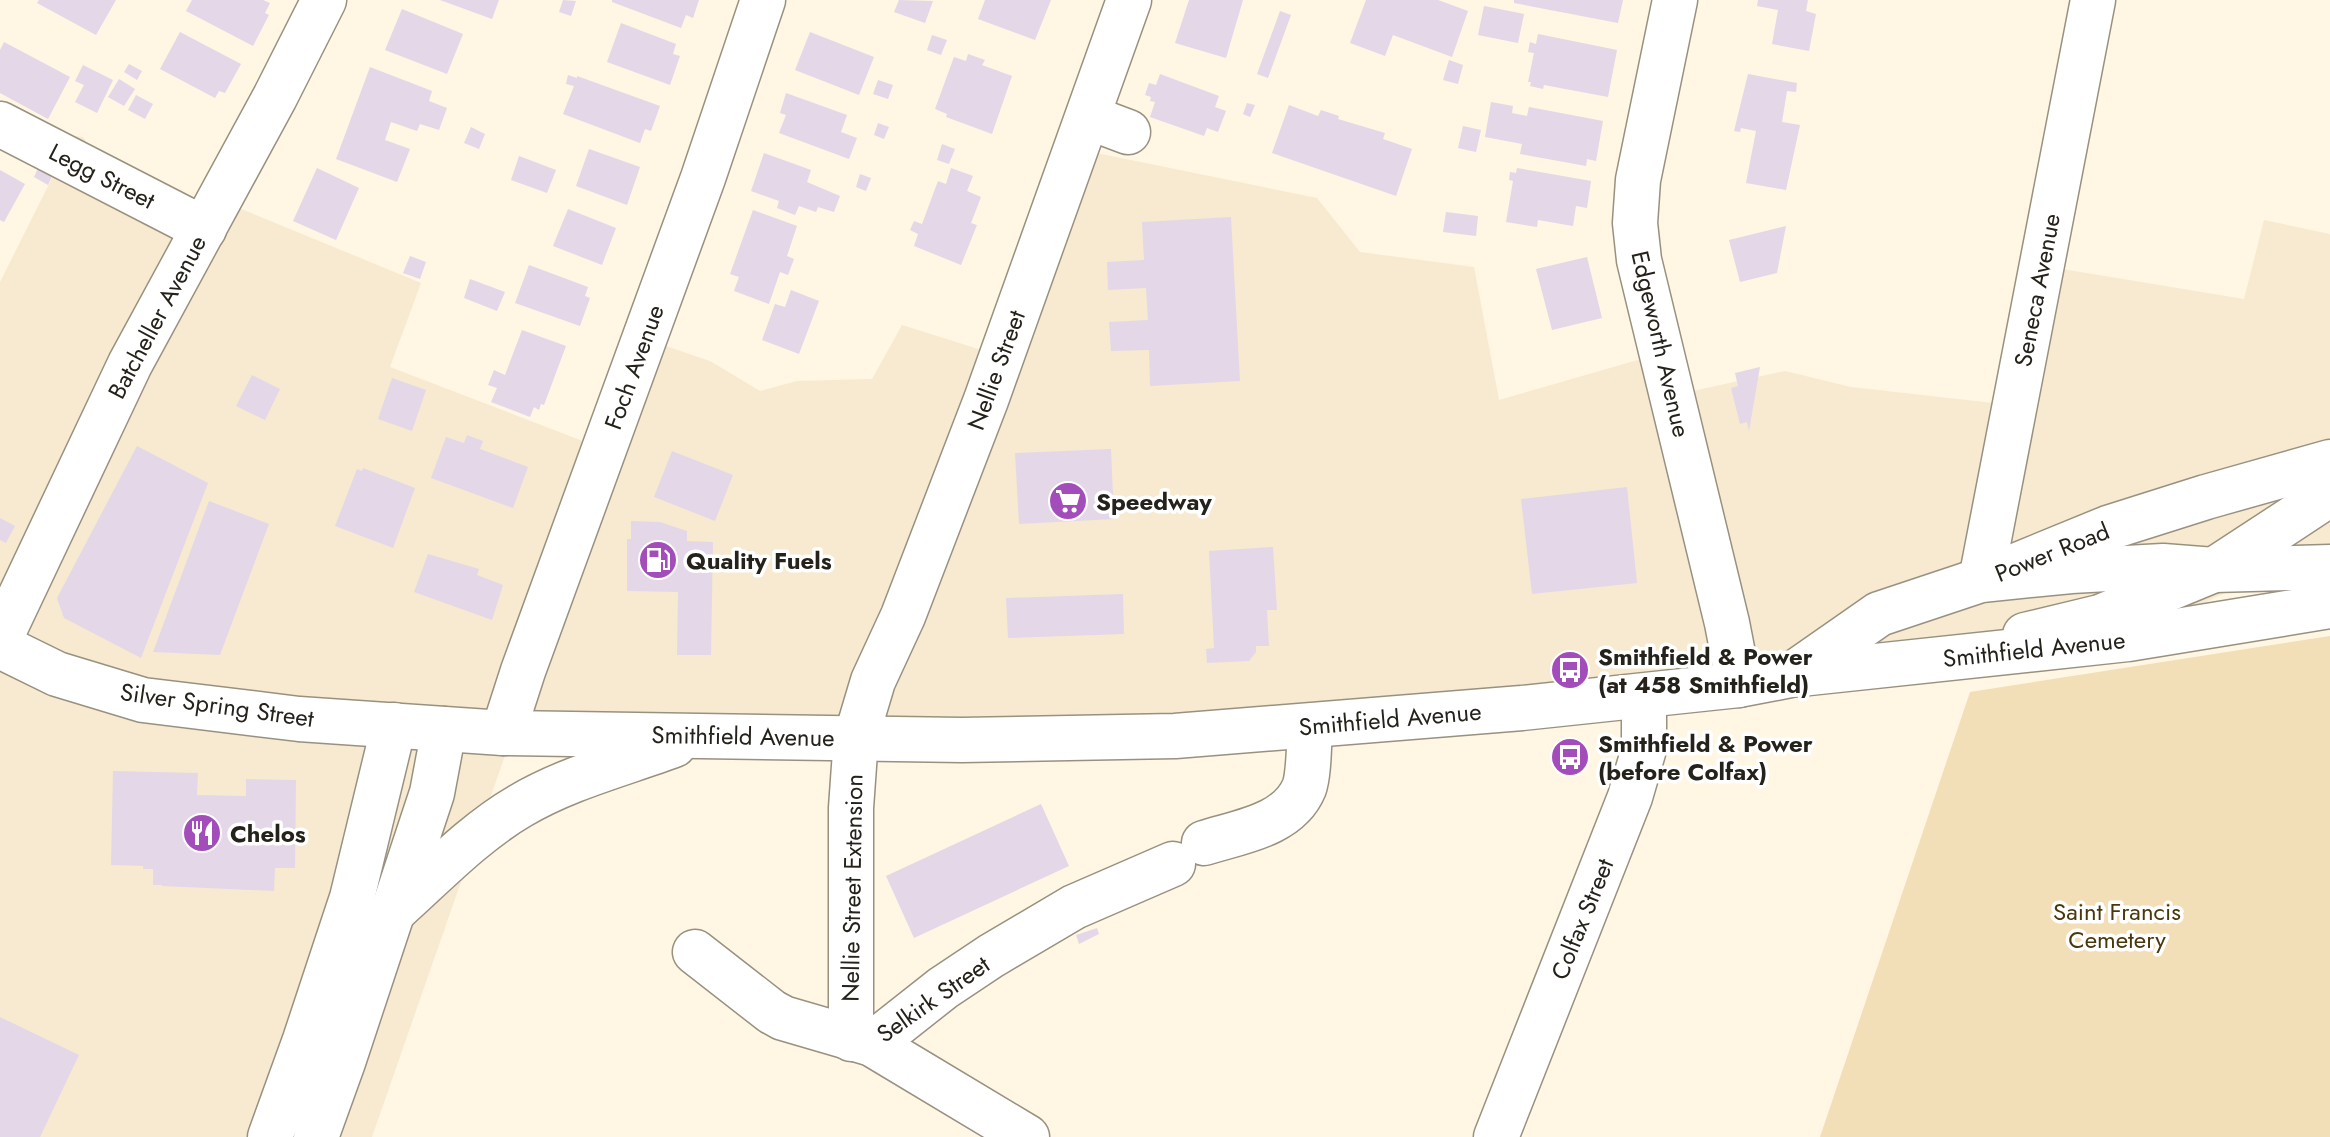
<svg xmlns="http://www.w3.org/2000/svg" width="2330" height="1137" font-family="Jost,sans-serif">
	<style>
		.built { fill: #f7ead0 }
		.green { fill: #f3dfb7 }
		.building { fill: #e4d7e8 }
		.lines { fill: none; stroke-linecap: round; stroke-linejoin: round }
		.minor-casing { stroke: #999180; stroke-width: 47 }
		.major-casing { stroke: #999180; stroke-width: 47 }
		.minor { stroke: #fff; stroke-width: 44 }
		.major { stroke: #fff; stroke-width: 44 }
		.labels { text-anchor: middle; dominant-baseline: central; stroke-width: 7; stroke-linejoin: round; paint-order: stroke }
		.street-label { font-size: 24px; fill: #25221b; stroke: #fff }
		.poi-label { font-size: 24px; font-weight: bold; fill: #25221b; stroke: #fff; text-anchor: start }
		.park-label { font-size: 24px; fill: #4a380c; stroke: #fff }
	</style>
	<rect width="100%" height="100%" fill="#fff6e3"/>
	<polygon class="built" points="73,136 83,137 112,183 210,213 227,203 421,283 390,367 593,445 642,338 710,361 760,391 797,381 872,379 902,325 988,352 1067,147 1317,198 1360,252 1474,267 1499,400 1655,355 1679,394 1785,371 1851,387 2011,405 2044,266 2244,299 2264,220 2330,234 2330,584 2225,593 2206,602 2149,620 1381,726 516,724 372,1137 0,1137 0,282"/>
	<polygon class="green" points="2330,636 2330,1137 1820,1137 1970,692"/>
	<g class="building">
		<polygon points="39,0 116,0 96,35 37,3"/>
		<polygon points="192,0 263,0 270,3 265,13 269,15 253,46 186,11"/>
		<polygon points="440,0 499,0 492,19"/>
		<polygon points="563,0 576,1 571,16 559,12"/>
		<polygon points="612,0 699,0 693,18 686,15 681,28 612,2"/>
		<polygon points="899,0 933,1 925,23 894,12"/>
		<polygon points="985,0 1051,0 1035,40 978,19"/>
		<polygon points="1189,0 1243,0 1226,58 1175,43"/>
		<polygon points="1366,0 1438,0 1468,11 1452,57 1393,35 1385,56 1350,43"/>
		<polygon points="1514,0 1623,0 1618,23 1514,3"/>
		<polygon points="1758,0 1808,0 1806,11 1816,14 1809,51 1772,44 1778,10 1757,6"/>
		<polygon points="1484,6 1524,14 1518,43 1478,35"/>
		<polygon points="402,9 463,34 447,74 385,50"/>
		<polygon points="1280,11 1291,15 1268,78 1257,74"/>
		<polygon points="621,23 676,44 673,54 680,56 670,85 607,62"/>
		<polygon points="180,32 241,64 225,93 219,91 215,98 160,69"/>
		<polygon points="810,32 874,57 859,95 795,70"/>
		<polygon points="1538,34 1617,50 1608,97 1544,85 1543,89 1530,86 1531,82 1528,82 1534,53 1528,52 1530,42 1536,44"/>
		<polygon points="932,35 947,40 941,55 927,50"/>
		<polygon points="4,42 70,77 48,119 0,93 0,50"/>
		<polygon points="968,54 985,60 982,65 1012,76 992,134 946,117 947,114 935,109 954,57 966,61"/>
		<polygon points="1449,60 1463,65 1458,84 1443,80"/>
		<polygon points="129,64 142,71 137,80 124,72"/>
		<polygon points="83,65 113,80 97,113 75,102 84,85 75,81"/>
		<polygon points="370,67 432,91 429,101 447,108 439,130 420,124 417,131 391,122 385,140 410,149 397,182 336,159"/>
		<polygon points="1160,74 1219,96 1215,107 1226,111 1218,132 1207,128 1204,136 1150,117 1155,102 1150,101 1151,97 1145,95 1149,83 1156,85"/>
		<polygon points="1748,74 1797,83 1796,92 1787,91 1782,122 1800,125 1786,190 1746,183 1756,131 1741,128 1740,132 1734,131"/>
		<polygon points="568,75 577,78 577,76 660,106 651,131 645,129 640,143 563,114 574,86 566,84"/>
		<polygon points="119,79 135,89 124,106 108,97"/>
		<polygon points="878,80 893,85 888,99 873,94"/>
		<polygon points="786,93 847,115 841,132 857,138 849,159 779,133 786,115 780,113"/>
		<polygon points="136,95 153,104 145,119 128,110"/>
		<polygon points="1491,102 1513,106 1512,113 1527,116 1529,107 1603,121 1596,161 1587,159 1586,166 1520,154 1522,144 1485,137"/>
		<polygon points="1247,103 1255,105 1250,117 1243,114"/>
		<polygon points="1289,105 1318,116 1321,110 1339,116 1338,119 1385,133 1383,139 1412,149 1396,196 1272,153"/>
		<polygon points="878,123 889,127 884,139 874,135"/>
		<polygon points="1463,126 1481,130 1476,152 1458,148"/>
		<polygon points="471,127 485,134 479,149 464,143"/>
		<polygon points="942,144 955,149 949,164 937,160"/>
		<polygon points="589,149 640,167 627,205 576,186"/>
		<polygon points="764,153 811,170 807,182 840,196 834,212 818,207 816,212 799,206 795,215 777,208 779,201 751,191"/>
		<polygon points="519,156 556,170 547,193 511,180"/>
		<polygon points="40,164 54,172 48,185 34,177"/>
		<polygon points="317,168 359,188 336,240 293,221"/>
		<polygon points="951,168 973,176 967,191 981,197 971,223 977,225 961,265 914,246 918,234 910,230 914,221 922,224 938,181 946,184"/>
		<polygon points="1517,168 1591,181 1587,208 1576,206 1573,226 1538,220 1537,227 1506,222 1513,181 1509,180 1510,172 1516,173"/>
		<polygon points="0,170 25,184 4,222 0,220"/>
		<polygon points="860,174 871,178 866,191 856,187"/>
		<polygon points="568,209 616,228 602,265 553,246"/>
		<polygon points="753,210 797,226 787,256 794,259 788,275 780,272 769,304 734,291 739,277 730,274"/>
		<polygon points="1446,212 1478,216 1476,236 1443,232"/>
		<polygon points="1231,217 1240,381 1150,386 1149,350 1111,351 1109,322 1148,320 1146,288 1108,290 1107,262 1144,260 1142,222"/>
		<polygon points="1786,226 1777,273 1740,282 1729,240"/>
		<polygon points="410,256 426,262 420,279 403,273"/>
		<polygon points="1587,257 1602,318 1552,330 1536,269"/>
		<polygon points="529,265 588,287 585,296 590,298 580,326 515,303"/>
		<polygon points="470,279 505,292 497,311 464,298"/>
		<polygon points="791,290 819,301 799,354 762,340 775,304 785,307"/>
		<polygon points="522,330 566,346 544,405 541,404 539,410 534,407 530,417 491,402 497,388 488,385 494,370 505,375"/>
		<polygon points="1760,367 1749,431 1747,422 1740,424 1731,388 1738,386 1735,373"/>
		<polygon points="252,375 280,389 265,420 236,406"/>
		<polygon points="392,378 426,390 412,431 378,419"/>
		<polygon points="467,435 483,441 480,449 528,467 513,508 431,478 446,437 464,443"/>
		<polygon points="137,446 208,483 141,658 64,618 57,598"/>
		<polygon points="1111,449 1114,519 1019,524 1015,453"/>
		<polygon points="672,451 733,475 715,521 654,497"/>
		<polygon points="363,468 415,488 393,548 335,526 357,469 362,471"/>
		<polygon points="1627,487 1637,583 1532,594 1521,499"/>
		<polygon points="209,501 269,524 220,655 153,652"/>
		<polygon points="0,518 15,526 6,543 0,540"/>
		<polygon points="631,521 660,522 687,531 687,541 713,542 711,655 677,655 678,592 627,591 627,539 631,539"/>
		<polygon points="1273,547 1277,610 1267,610 1269,646 1256,646 1256,652 1249,661 1207,663 1206,649 1214,648 1209,551"/>
		<polygon points="428,554 479,569 477,575 503,585 492,620 414,592"/>
		<polygon points="1123,594 1124,634 1008,638 1006,598"/>
		<polygon points="113,771 198,773 197,795 246,796 246,779 296,780 295,868 275,868 274,891 162,886 162,885 153,885 153,869 143,869 143,866 111,865"/>
		<polygon points="1041,804 1069,866 914,938 886,876"/>
		<polygon points="1097,928 1099,934 1079,944 1076,935"/>
		<polygon points="0,1017 79,1055 40,1137 0,1137"/>
	</g>
	<g class="lines">
		<defs>
			<g id="minor">
				<polyline points="1675,0 1638,180 1635,223 1639,260 1727,623 1739,685"/>
				<polyline points="1088,117 1128,132"/>
				<polyline points="0,124 204,229"/>
				<polyline points="1998,573 2108,528 2206,497 2330,462"/>
				<polyline points="1981,580 2093,0"/>
				<polyline points="2025,635 2100,617 2214,570 2330,494"/>
				<polyline points="0,639 130,364 275,97 324,0"/>
				<polyline points="503,733 523,671 703,178 763,0"/>
				<path d="M1204 843C1238 832 1288 826 1304 788 1309 775 1309 742 1310 726"/>
				<polyline points="695,952 772,1012 783,1018 872,1044 1027,1137"/>
				<polyline points="851,1039 851,808 856,738 873,681 903,616 986,400 1129,0"/>
				<polyline points="872,1044 943,988 991,956 1074,907 1173,864"/>
				<polyline points="1496,1137 1630,797 1644,749 1644,696"/>
			</g>
			<g id="major">
				<polyline points="0,646 57,674 143,700 299,719 503,733 962,740 1175,736 1522,708 1739,685 1791,675 2128,639 2330,606"/>
				<polyline points="1793,674 1879,614 1981,580 2071,571 2163,566 2214,570 2330,567"/>
				<path d="M397 908C435 874 475 832 520 806 567 778 623 764 674 745"/>
				<polyline points="270,1137 305,1040 352,898 394,725"/>
				<polyline points="316,1137 343,1062 432,793 444,729"/>
			</g>
		</defs>
		<use href="#minor" class="minor-casing"/>
		<use href="#major" class="major-casing"/>
		<use href="#minor" class="minor"/>
		<use href="#major" class="major"/>
	</g>
	<defs>
		<symbol id="supermarket-disc" viewBox="-11 -11 22 22"><circle r="9.5" fill="#a34dba" stroke="#fff"/><path d="M-6-5.5h2.5l.6 2H6L4.5 2H-2.5L-4.4-4H-6ZM-1.5 3.2a1.3 1.3 0 1 0 .1 0ZM3 3.2a1.3 1.3 0 1 0 .1 0Z" fill="#fff"/></symbol>
		<symbol id="fuel-disc" viewBox="-11 -11 22 22"><circle r="9.5" fill="#a34dba" stroke="#fff"/><path d="M-5.5-6h7V0h2V4h1.3V-2.5L3-4.5l.8-.8L6-3V5H2.5V1h-1V6h-7ZM-4.2-4.7v3.2H.2V-4.7Z" fill="#fff"/></symbol>
		<symbol id="bus-disc" viewBox="-11 -11 22 22"><circle r="9.5" fill="#a34dba" stroke="#fff"/><path d="M-5-6H5V4H4V6H2V4H-2V6H-4V4H-5ZM-3.5-4V0h7V-4ZM-3.5 1.2v1.5H-2V1.2ZM2 1.2v1.5H3.5V1.2Z" fill="#fff"/></symbol>
		<symbol id="restaurant-disc" viewBox="-11 -11 22 22"><circle r="9.5" fill="#a34dba" stroke="#fff"/><path d="M-5-6h1v4h1v-4h1v4h1v-4h1v5L-1.5 .5V6h-2V.5L-5-1ZM5-6V6H3V1.5H1.5Q1.5-4 5-6Z" fill="#fff"/></symbol>
	</defs>
	<g fill-rule="evenodd">
		<use href="#supermarket-disc" x="1046" y="479" width="44" height="44"/>
		<use href="#fuel-disc" x="636" y="538" width="44" height="44"/>
		<use href="#bus-disc" x="1548" y="648" width="44" height="44"/>
		<use href="#bus-disc" x="1548" y="735" width="44" height="44"/>
		<use href="#restaurant-disc" x="180" y="811" width="44" height="44"/>
	</g>
	<g class="labels">
		<g class="street-label">
			<text transform="translate(102 176) rotate(27)">Legg Street</text>
			<text transform="translate(2037 290) rotate(-79)">Seneca Avenue</text>
			<text transform="translate(157 317) rotate(-62)">Batcheller Avenue</text>
			<text transform="translate(1661 344) rotate(77)">Edgeworth Avenue</text>
			<text transform="translate(634 367) rotate(-70)">Foch Avenue</text>
			<text transform="translate(996 370) rotate(-70)">Nellie Street</text>
			<text transform="translate(2052 552) rotate(-22)">Power Road</text>
			<text transform="translate(2034 649) rotate(-6)">Smithfield Avenue</text>
			<text transform="translate(217 705) rotate(8)">Silver Spring Street</text>
			<text transform="translate(1390 719) rotate(-5)">Smithfield Avenue</text>
			<text transform="translate(743 736) rotate(1)">Smithfield Avenue</text>
			<text transform="translate(852 888) rotate(-89)">Nellie Street Extension</text>
			<text transform="translate(1582 919) rotate(-68)">Colfax Street</text>
			<text transform="translate(933 999) rotate(-35)">Selkirk Street</text>
		</g>
		<g class="poi-label">
			<text x="1096" y="501">Speedway</text>
			<text x="686" y="560">Quality Fuels</text>
			<text x="1598" y="656">Smithfield &amp; Power<tspan x="1598" dy="28">(at 458 Smithfield)</tspan></text>
			<text x="1598" y="743">Smithfield &amp; Power<tspan x="1598" dy="28">(before Colfax)</tspan></text>
			<text x="230" y="833">Chelos</text>
		</g>
		<g class="park-label">
			<text x="2117" y="911">Saint Francis<tspan x="2117" dy="28">Cemetery</tspan></text>
		</g>
	</g>
</svg>
